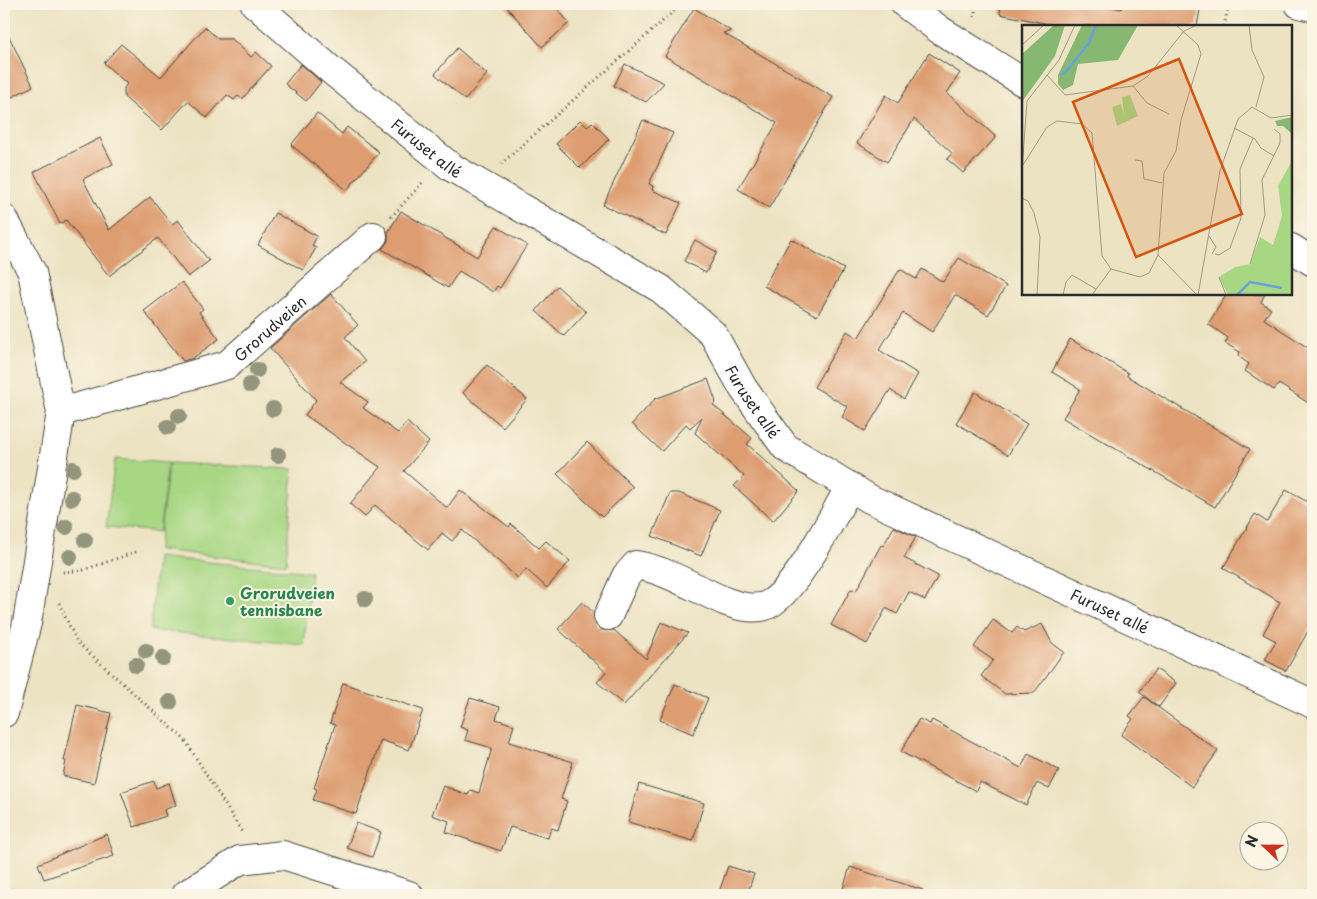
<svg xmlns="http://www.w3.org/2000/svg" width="1317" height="899" font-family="'Playpen Sans',sans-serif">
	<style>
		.green { fill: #a8d784; stroke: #6a8158 }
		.building { fill: #dd9d71 }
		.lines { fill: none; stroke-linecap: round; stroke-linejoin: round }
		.street-casing { stroke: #484742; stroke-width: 30 }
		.path { stroke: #484742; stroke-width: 3; stroke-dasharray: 1 4; stroke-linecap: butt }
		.street { stroke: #fff; stroke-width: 28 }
		.tree { fill: #93957c }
		.leisure-dot { fill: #2e9e5b; stroke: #fcf5e5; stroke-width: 2 }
		.labels { text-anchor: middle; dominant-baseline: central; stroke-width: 4; stroke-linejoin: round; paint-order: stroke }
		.street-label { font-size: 15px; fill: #2b2b2b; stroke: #fcf5e5 }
		.leisure-label { font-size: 15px; font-weight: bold; fill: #27864d; stroke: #fcf5e5; text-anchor: start }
		.inset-river { fill: none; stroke: #68a2d8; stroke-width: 2.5 }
		.inset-road { fill: none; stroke: #9f9986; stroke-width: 1 }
		.view { fill: #d5540f; fill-opacity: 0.15; stroke: #d5540f; stroke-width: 2.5 }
		.inset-edge { fill: none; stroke: #2b2b2b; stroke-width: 2.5 }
	</style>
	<rect width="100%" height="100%" fill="#fcf5e5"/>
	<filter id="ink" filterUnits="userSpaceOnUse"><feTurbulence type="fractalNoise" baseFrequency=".02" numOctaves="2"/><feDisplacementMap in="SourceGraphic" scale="10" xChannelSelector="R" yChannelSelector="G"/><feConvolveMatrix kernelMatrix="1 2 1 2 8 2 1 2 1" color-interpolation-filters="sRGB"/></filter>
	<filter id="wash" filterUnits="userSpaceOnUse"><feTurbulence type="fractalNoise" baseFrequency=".0096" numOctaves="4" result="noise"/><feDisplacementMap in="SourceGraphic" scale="20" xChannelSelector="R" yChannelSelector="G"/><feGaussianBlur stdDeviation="1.12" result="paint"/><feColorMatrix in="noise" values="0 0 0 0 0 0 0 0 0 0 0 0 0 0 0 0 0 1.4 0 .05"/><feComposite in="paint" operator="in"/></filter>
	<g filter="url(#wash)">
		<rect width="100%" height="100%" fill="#ece3c3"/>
		<g class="green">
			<polygon points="115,459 168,463 159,532 106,527"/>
			<polygon points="169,463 293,469 286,564 158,550"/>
			<polygon points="157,557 311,572 304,645 150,630"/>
		</g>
		<g id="blocks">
			<g class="building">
				<polygon points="504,4 553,4 569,23 542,47"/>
				<polygon points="1001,4 1097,4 1121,9 1122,4 1201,4 1197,26 1058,26 1000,14"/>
				<polygon points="694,8 731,31 723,33 833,97 769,208 738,189 777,123 665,56"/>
				<polygon points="4,26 33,86 4,101"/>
				<polygon points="205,27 218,39 232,39 251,57 256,52 271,66 242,99 238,96 234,100 227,95 207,118 188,101 162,130 124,97 124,88 127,84 104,63 121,44 161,77"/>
				<polygon points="457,48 487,74 465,100 435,74"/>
				<polygon points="929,53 960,73 947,93 996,137 963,173 947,159 952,153 914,119 887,162 857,143 886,95 898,103"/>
				<polygon points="301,64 321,82 306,101 285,84"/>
				<polygon points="625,64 664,83 646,102 614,86"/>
				<polygon points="317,113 342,134 347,127 379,152 347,190 291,145"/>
				<polygon points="580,120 587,127 592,122 609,139 580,168 556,144"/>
				<polygon points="643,120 673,133 649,184 653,186 652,190 681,203 666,235 603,205"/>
				<polygon points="100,138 113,164 83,179 109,230 150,197 172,224 178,220 209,261 188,277 158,238 109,276 66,220 60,224 34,172"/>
				<polygon points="401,211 477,257 496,226 527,245 500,288 497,286 493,292 459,271 448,288 382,249 388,241 388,232"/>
				<polygon points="275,213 317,236 312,246 316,248 303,270 258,245"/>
				<polygon points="791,239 844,269 817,316 764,286"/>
				<polygon points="695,240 717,252 706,273 684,261"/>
				<polygon points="959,258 1006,286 988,315 955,295 932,332 903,313 879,350 918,374 904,399 890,390 865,431 842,417 848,407 814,387 847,331 858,338 900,269 916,279 922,269 943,282"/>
				<polygon points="182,282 203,309 199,312 219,339 193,358 183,361 144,311"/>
				<polygon points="557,286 586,312 564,336 536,311"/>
				<polygon points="331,294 358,325 345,337 365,362 340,382 368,402 363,408 398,433 407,422 429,442 404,471 447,508 460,490 509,527 511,524 539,548 546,541 570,561 547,588 526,569 518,578 462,530 452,541 442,533 428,550 375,505 365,517 350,504 380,467 305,415 316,400 270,348"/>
				<polygon points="1227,294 1265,294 1261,302 1271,309 1264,319 1313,351 1313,406 1279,384 1274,390 1245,371 1249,364 1238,356 1240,352 1225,343 1228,338 1208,324"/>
				<polygon points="1070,339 1128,373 1127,376 1250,449 1215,507 1063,418 1080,389 1052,372"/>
				<polygon points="487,365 527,399 503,427 463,393"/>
				<polygon points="708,379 716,402 713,405 752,438 747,444 799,491 773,521 734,486 744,476 695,433 702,417 690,428 686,424 662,451 632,424 655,399"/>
				<polygon points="975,392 1027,424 1008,455 956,423"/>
				<polygon points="587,442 633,487 602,517 557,474"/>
				<polygon points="1286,490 1313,505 1313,622 1286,671 1265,660 1276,641 1263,634 1280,602 1223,568 1255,514 1267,522"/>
				<polygon points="670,493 679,493 720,510 701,556 652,536"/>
				<polygon points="894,527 916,537 904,558 938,576 925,600 909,592 897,614 886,608 867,644 831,625 851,589 856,591 881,545 883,546"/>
				<polygon points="582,602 593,612 596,625 602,630 614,630 646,659 661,622 688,633 624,705 597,682 606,672 558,629"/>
				<polygon points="993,620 1012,633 1017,627 1024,632 1042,624 1052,643 1064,652 1034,693 1005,694 981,676 993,660 974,647"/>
				<polygon points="1156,669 1176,683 1159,707 1139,692"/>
				<polygon points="343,683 423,710 409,750 381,740 356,814 313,800 317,789 314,788 335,725 330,723"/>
				<polygon points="675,684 708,698 693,734 660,720"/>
				<polygon points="1144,697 1218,751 1192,787 1121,735 1133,719 1129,716"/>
				<polygon points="470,698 500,707 496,719 514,725 509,742 573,762 561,799 567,801 558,830 551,828 548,838 510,827 501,851 446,832 449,821 432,815 443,786 468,795 470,790 479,793 492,748 465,740 468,730 460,727"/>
				<polygon points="77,705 111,713 94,783 63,776 66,761 64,761"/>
				<polygon points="919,719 930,724 932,720 1021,768 1028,754 1059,770 1049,789 1037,783 1026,805 980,782 976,791 901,752"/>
				<polygon points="154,781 156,788 169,783 176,805 164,810 166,816 134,827 121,792"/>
				<polygon points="639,784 704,803 693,841 628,822"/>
				<polygon points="356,823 381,832 372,857 347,848"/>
				<polygon points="107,834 114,856 44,879 38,864"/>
				<polygon points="728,866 754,874 747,895 718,895"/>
				<polygon points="850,867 923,890 922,895 841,895"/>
			</g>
		</g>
	</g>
	<g filter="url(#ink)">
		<use href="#blocks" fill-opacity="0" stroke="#484742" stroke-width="1"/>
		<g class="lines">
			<defs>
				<g id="street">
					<path id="s1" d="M255 4 331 70 451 167 661 289 713 334 743 388 785 447 870 499 1313 704"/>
					<polyline points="905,4 940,30 1023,82"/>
					<polyline points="1299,4 1313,7"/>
					<polyline points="4,219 32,272 61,412 27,623 4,713"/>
					<polyline points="1291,248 1313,262"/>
					<path id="s2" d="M61 412 227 365 373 236"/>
					<path d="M608 616 626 576 636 565C668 570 697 590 727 602 740 607 759 611 771 603 799 585 832 517 850 487"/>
					<polyline points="185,895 240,860 283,855 409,895"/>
				</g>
			</defs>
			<use href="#street" class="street-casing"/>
			<g class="path">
				<polyline points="974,17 977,4"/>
				<polyline points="1224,26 1229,4"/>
				<polyline points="501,164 682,4"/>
				<polyline points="391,217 424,181"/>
				<polyline points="63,572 83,570 136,552"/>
				<polyline points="59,603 77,642 185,740 242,832"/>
			</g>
			<use href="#street" class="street"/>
		</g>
		<g class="tree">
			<circle cx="257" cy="370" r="8"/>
			<circle cx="250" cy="385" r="8"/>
			<circle cx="273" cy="409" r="8"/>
			<circle cx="179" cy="416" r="8"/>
			<circle cx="168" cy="427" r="8"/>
			<circle cx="278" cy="455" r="8"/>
			<circle cx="73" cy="469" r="8"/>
			<circle cx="72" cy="498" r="8"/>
			<circle cx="66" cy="527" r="8"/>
			<circle cx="85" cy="540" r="8"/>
			<circle cx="70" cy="557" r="8"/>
			<circle cx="365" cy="599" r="8"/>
			<circle cx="146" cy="651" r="8"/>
			<circle cx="163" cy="658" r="8"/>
			<circle cx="136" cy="665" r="8"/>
			<circle cx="170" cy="702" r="8"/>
		</g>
	</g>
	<circle class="leisure-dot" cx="230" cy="601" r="5"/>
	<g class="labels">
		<g class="street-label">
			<text stroke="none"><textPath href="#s1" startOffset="224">Furuset allé</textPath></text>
			<text stroke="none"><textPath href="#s2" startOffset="229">Grorudveien</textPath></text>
			<text stroke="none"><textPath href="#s1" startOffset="645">Furuset allé</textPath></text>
			<text stroke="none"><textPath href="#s1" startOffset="1065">Furuset allé</textPath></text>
		</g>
		<g class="leisure-label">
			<text x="240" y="592">Grorudveien<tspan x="240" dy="17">tennisbane</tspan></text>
		</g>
	</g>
	<g transform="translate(1022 25)">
		<rect width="270" height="270" fill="#ece3c3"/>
		<path d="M108 70 116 91 95 101 90 82 99 79 102 90 100 72ZM270 136V270H206L197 252 213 242 228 239 238 212 251 220 260 191 256 161Z" fill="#a8d784"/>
		<path d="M32 0H43L33 31 0 77V29ZM60 0H116L96 35 56 39 51 60 41 65 36 59V50ZM270 92V109L261 101H255L253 96Z" fill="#86b872"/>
		<path class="inset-river" d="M38 49 43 48 67 18 74 0M215 270 228 257 260 263"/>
		<path class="inset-road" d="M154 0 176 20 179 29 159 95 154 126 142 148 136 230 175 270M227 0 230 25 242 52 234 82M0 20 22 0M25 50 43 70 111 61 126 51 162 6 175 0M111 61 125 78 147 89M212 103 233 114 239 123 252 131M113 135 120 136 122 154 140 158M1 140 25 102 35 96 60 99 70 108 80 231 89 244 118 252 127 248 136 230M0 146 5 76 37 35 53 0M0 173 6 176 12 188 18 212 15 270M187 211 194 222 190 229M193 229 197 230 208 223 219 193 218 144 231 113M228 239 243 190 240 155 258 118V109L252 104M197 252 204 270M41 270 44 257 50 250 74 264M70 270 89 244M176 270 198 146 216 94 230 82 249 93 270 90"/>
		<path class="view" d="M157 34 220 189 114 232 51 77Z"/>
		<rect width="270" height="270" class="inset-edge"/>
	</g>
	<rect width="1317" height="899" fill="none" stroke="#fcf5e5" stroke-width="20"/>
	<g transform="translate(1264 846) rotate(292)"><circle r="24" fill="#fcf5e5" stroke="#a8a49b"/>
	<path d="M0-4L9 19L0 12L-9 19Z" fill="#c8321e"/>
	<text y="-8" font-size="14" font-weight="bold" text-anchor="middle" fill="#2b2b2b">N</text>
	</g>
</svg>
